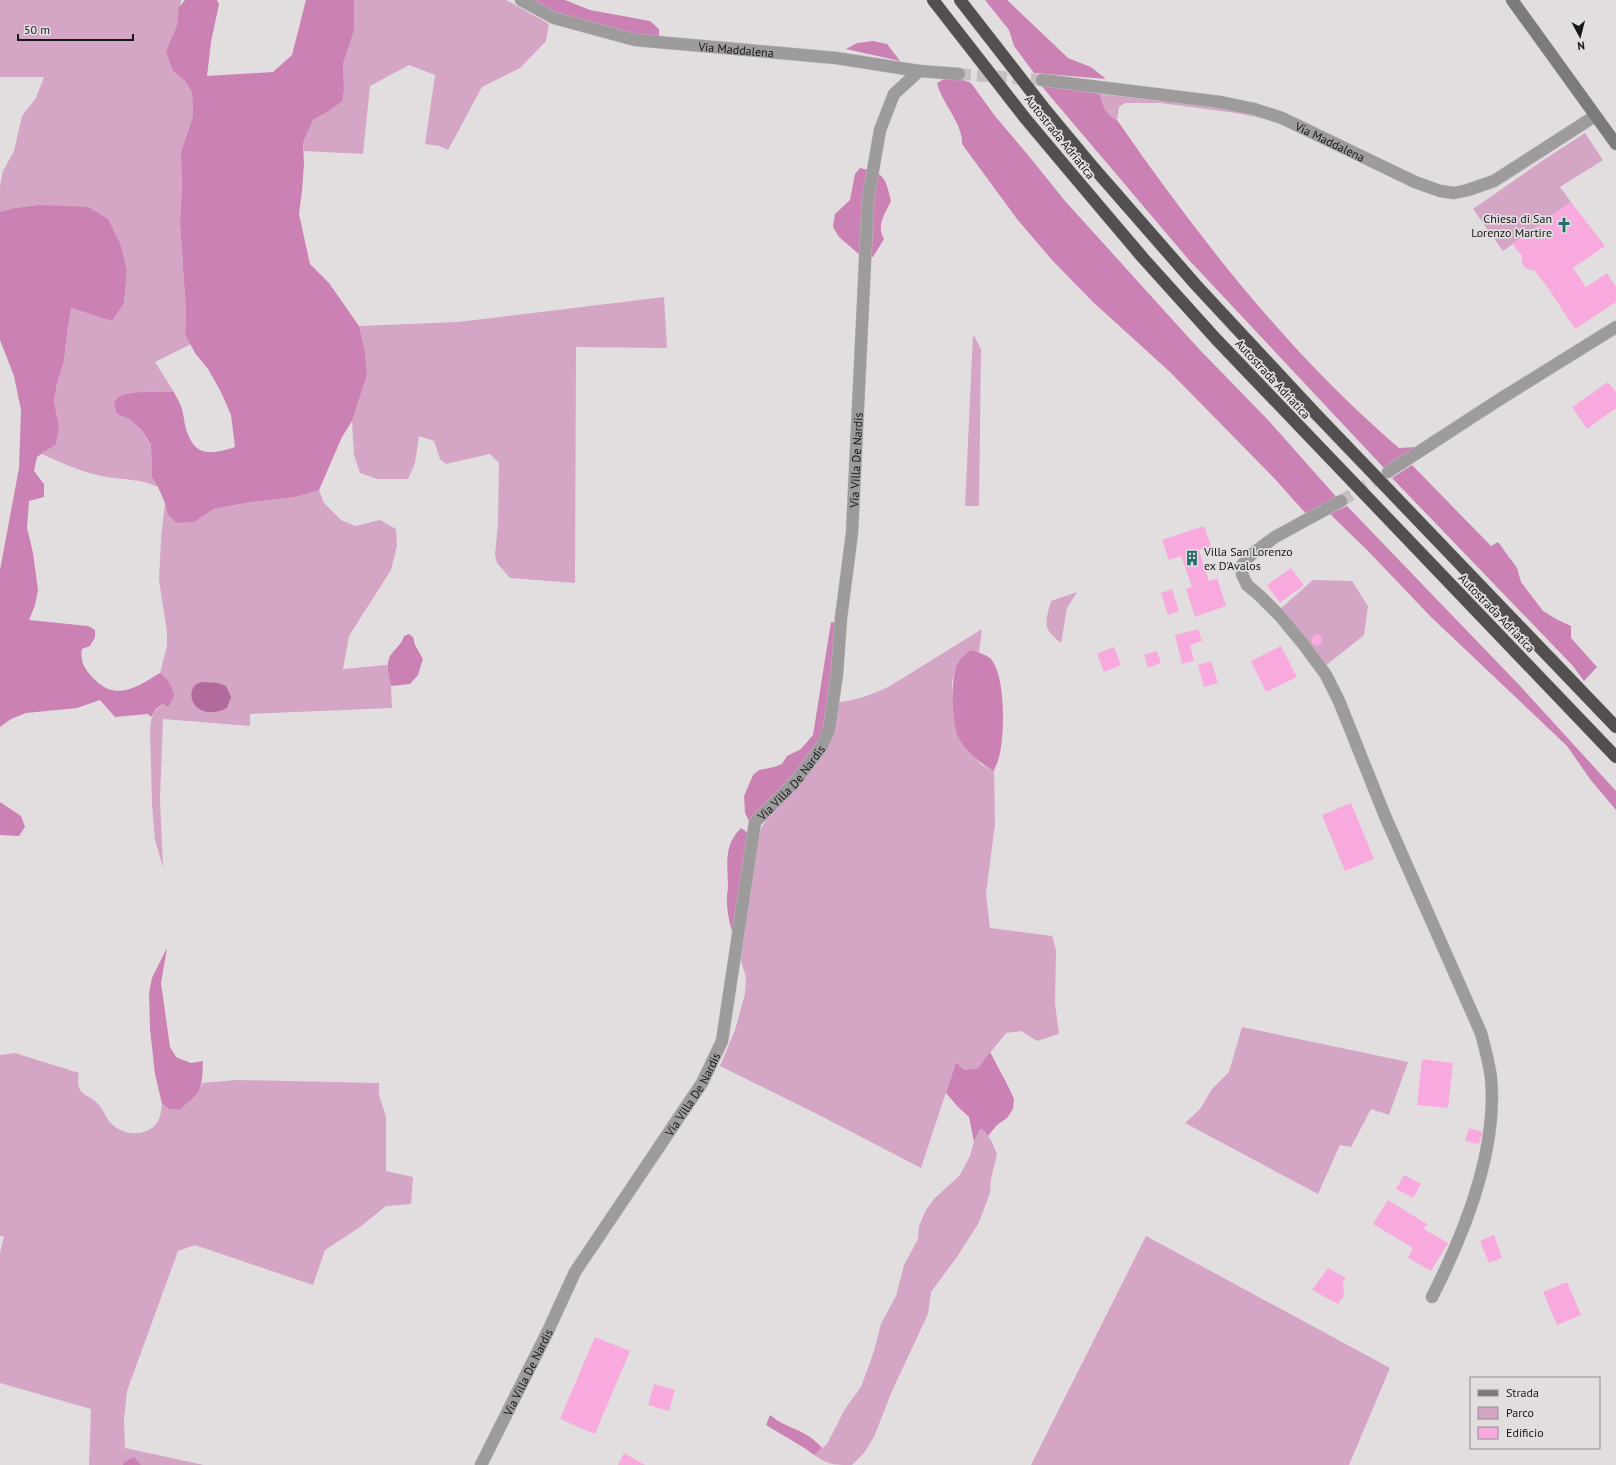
<svg xmlns="http://www.w3.org/2000/svg" width="1616" height="1465" font-family="'PT Sans',sans-serif">
	<style>
		.green { fill: #d5a5c5 }
		.forest { fill: #cb81b3 }
		.water { fill: #b26a9c }
		.building { fill: #f8aade }
		.lines { fill: none; stroke-linecap: round; stroke-linejoin: round }
		.minor-tunnel { stroke: #c4c0c2; stroke-width: 12; stroke-dasharray: 12 6; stroke-linecap: butt }
		.tertiary-tunnel { stroke: #c4c0c2; stroke-width: 12; stroke-dasharray: 12 6; stroke-linecap: butt }
		.minor-casing { stroke: #bebabc; stroke-width: 13 }
		.tertiary-casing { stroke: #bebabc; stroke-width: 13 }
		.secondary-casing { stroke: #bebabc; stroke-width: 13 }
		.motorway-casing { stroke: #bebabc; stroke-width: 13 }
		.minor { stroke: #9d9b9c; stroke-width: 12 }
		.tertiary { stroke: #9d9b9c; stroke-width: 12 }
		.secondary { stroke: #7d7a7c; stroke-width: 12 }
		.motorway { stroke: #534f51; stroke-width: 12 }
		.labels { text-anchor: middle; dominant-baseline: central; stroke-width: 3.5; stroke-linejoin: round; paint-order: stroke }
		.street-label { font-size: 12px; fill: #181717; stroke: #e2dee0 }
		.poi-label { font-size: 12px; fill: #181717; stroke: #e2dee0; text-anchor: end }
	</style>
	<rect width="100%" height="100%" fill="#e2dee0"/>
	<g class="green">
		<path d="M0 0H181L177 25 166 51 172 70 186 82 192 93 193 116 181 152 182 188 180 224 186 311 185 334 191 344 155 362 174 392 157 391 130 394 117 414 129 419 141 429 151 446 152 477 158 487C142 479 124 480 107 477 84 473 63 464 42 454L56 443 59 427 54 401 57 383 64 361 67 334 71 308 112 321 124 303 127 270 121 246 62 207 39 205 14 208 0 212V186L3 171 14 151 22 116 36 98 44 77H0Z"/>
		<polygon points="354,0 506,0 549,24 546,41 520,68 482,87 448,150 439,146 425,144 435,75 409,65 370,86 363,154 304,151 303,143 313,120 329,111 344,89 343,64 354,31"/>
		<path d="M1100 94 1226 108 1264 119 1236 113 1160 103H1125L1119 107 1117 120C1106 116 1102 104 1100 94Z"/>
		<polygon points="1585,133 1603,160 1560,187 1571,202 1503,251 1473,209 1542,161"/>
		<polygon points="664,297 667,348 576,347 575,583 510,578 497,563 495,555 498,524 499,463 490,454 446,464 440,459 434,441 419,436 415,463 408,479 377,479 360,473 354,455 352,421 367,375 365,351 359,326 458,322"/>
		<polygon points="973,334 981,349 979,506 965,506"/>
		<path d="M319 490 324 503 341 520 355 526 380 520 396 529 397 546 391 570 349 636 343 669 387 665 391 686 392 708 250 714V726L163 719 160 799 163 867 155 840 152 805 150 729C151 716 153 711 164 704L167 707 164 676 160 673 167 646V632L159 580 161 539 165 503 168 515 176 523 194 522 214 509 251 502 295 497Z"/>
		<polygon points="1313,580 1352,581 1368,606 1364,635 1324,667 1279,610"/>
		<path d="M1077 592 1067 608 1061 643C1042 628 1045 623 1051 601Z"/>
		<path d="M982 629 979 653 970 650 958 662 952 682 954 711 969 751 982 765 994 771 995 824 986 894 990 928 1052 936 1056 950 1055 1003 1059 1034 1037 1041 1021 1031 1006 1033 978 1068 964 1070 956 1062 921 1168 817 1114 720 1066 735 1030 745 994 746 977 740 958 754 853 761 828 772 812 801 784 819 761 833 729 836 703C856 700 872 695 890 686Z"/>
		<polygon points="1242,1027 1408,1062 1389,1115 1371,1109 1351,1147 1340,1145 1318,1194 1185,1123 1200,1109 1212,1089 1229,1072"/>
		<path d="M15 1053 79 1073C74 1098 90 1093 100 1106 105 1113 107 1121 114 1126 127 1137 152 1136 159 1119 161 1115 161 1109 162 1104L169 1109 179 1110C190 1102 197 1096 202 1083L237 1080 379 1083V1095L386 1117V1171L413 1177 411 1204 386 1206 360 1227 325 1250 313 1285 195 1245 178 1251 127 1391 124 1419 125 1448 204 1465H89L91 1409 0 1383V1253L4 1236H0V1055Z"/>
		<path d="M983 1129 991 1140 997 1154 991 1179 990 1193 984 1209 978 1224 957 1257 931 1292 928 1314 892 1391 874 1437 864 1453 852 1465C833 1465 829 1465 814 1455L827 1444 845 1409 861 1387 874 1351 881 1324 896 1296 904 1265 918 1239 919 1226 926 1210 934 1199 960 1175 970 1156 974 1142 979 1130Z"/>
		<polygon points="1146,1236 1390,1368 1349,1465 1031,1465"/>
	</g>
	<g class="forest">
		<path d="M185 0H217L219 4 211 42 207 76 273 72 292 55 306 0H354V31L343 64 344 89 342 101 329 111 313 120 303 143 304 164 302 191 299 214 310 264 329 283 359 326 365 351 367 375 352 421 342 437 319 490 295 497 251 502 214 509 194 522 176 523 168 515 165 503 158 487 152 477 151 445 141 429 129 419 117 414 114 402C116 400 118 397 121 396 134 391 160 391 174 392 176 397 179 401 181 406 183 412 184 419 185 425 193 456 208 456 235 447L231 415 221 392 208 369 195 353 185 334 186 311 180 224 182 188 181 152 193 116 192 93 186 82 172 70 166 51 177 25 179 7Z"/>
		<polygon points="527,0 565,0 590,10 650,21 659,29 659,37 636,36 555,16"/>
		<polygon points="985,0 1007,0 1068,58 1091,67 1106,79 1034,73 1014,46 1009,30"/>
		<polygon points="873,41 887,44 900,61 846,49 857,43"/>
		<path d="M958 78 971 83 995 116 1028 155 1065 201 1199 349 1268 420 1340 501 1308 516 1274 478 1170 372 1093 302 1052 260 1017 219 962 144C963 123 942 104 937 83L944 79Z"/>
		<path d="M1039 83 1100 94C1102 104 1106 116 1117 120 1199 238 1289 354 1399 448L1416 447 1384 468 1189 260Z"/>
		<path d="M860 168C885 174 885 176 891 201 885 214 876 225 884 239L873 257 861 256 839 237 833 227 835 214 850 200 855 174Z"/>
		<path d="M39 205 88 207 108 219 121 246 127 270 124 303 112 321 71 308 67 334 64 361 57 383 54 401 59 427 56 444 37 457 34 471 44 484V497L29 501 27 528 33 553 38 590 35 605 29 620 88 626 95 630V637L90 646 82 649C80 661 84 668 92 677 116 703 136 687 160 673 168 679 172 686 174 696L168 707 163 704 156 709 151 717 148 714 115 717 100 700 77 708 26 713 11 719 0 727V570L19 468 21 410 14 376 0 340V212L14 208Z"/>
		<polygon points="1412,465 1491,546 1498,542 1517,568 1521,582 1543,611 1556,619 1571,626 1571,638 1597,667 1584,681 1573,666 1392,478"/>
		<polygon points="1347,506 1522,688 1616,791 1616,810 1590,779 1567,746 1431,617 1369,552 1330,514"/>
		<polygon points="831,622 837,623 826,723 818,744 796,772 749,821 745,813 744,796 753,775 759,770 774,767 782,764 787,756 801,749 813,735"/>
		<path d="M409 634 413 637 415 645 423 659 418 675 410 684 391 686C389 674 384 662 393 652 398 646 402 643 404 636Z"/>
		<path d="M970 650C977 652 984 654 990 658 1006 674 1005 736 999 757 998 762 995 767 994 771 982 765 962 748 957 734 952 719 950 674 959 661 962 657 967 653 970 650Z"/>
		<polygon points="0,802 21,816 25,827 19,836 0,835"/>
		<path d="M741 828 748 833 733 936C730 924 726 909 727 896 727 893 728 890 728 887 728 864 723 846 741 828Z"/>
		<path d="M167 948 161 983 170 1047 176 1057 183 1060 191 1063 203 1061C202 1088 202 1093 179 1110L169 1109 162 1104 155 1074 150 1029 149 993 152 978Z"/>
		<polygon points="990,1052 1007,1084 1014,1099 1013,1109 1007,1118 997,1125 988,1136 983,1129 979,1130 974,1142 969,1117 958,1107 946,1093 956,1062 964,1070 978,1068"/>
		<path d="M770 1415C788 1430 805 1428 822 1448L814 1455 806 1449 766 1425Z"/>
		<polygon points="134,1457 141,1465 123,1465 124,1462"/>
	</g>
	<path class="water" d="M202 682 218 683 226 686 231 697 227 708C192 725 181 686 202 682Z"/>
	<g class="building">
		<polygon points="1571,202 1605,246 1573,268 1586,287 1607,273 1616,287 1616,302 1575,329 1546,285 1534,270 1529,270 1524,267 1522,262 1522,256 1512,244"/>
		<polygon points="1608,382 1616,392 1616,408 1587,429 1572,407"/>
		<polygon points="1204,526 1211,546 1199,550 1209,581 1217,578 1226,606 1195,617 1186,589 1192,587 1181,556 1169,560 1162,540"/>
		<polygon points="1291,568 1304,585 1280,603 1267,585"/>
		<polygon points="1172,589 1179,611 1168,615 1161,593"/>
		<polygon points="1198,629 1202,641 1190,645 1194,661 1182,664 1175,635"/>
		<circle cx="1317" cy="640" r="5.5"/>
		<polygon points="1281,646 1297,677 1266,692 1251,661"/>
		<polygon points="1114,647 1121,665 1104,672 1097,654"/>
		<polygon points="1157,651 1161,663 1148,668 1144,655"/>
		<polygon points="1211,661 1218,683 1204,687 1198,665"/>
		<polygon points="1351,803 1374,859 1345,871 1322,815"/>
		<polygon points="1422,1059 1453,1063 1448,1108 1417,1105"/>
		<polygon points="1469,1128 1483,1132 1479,1144 1465,1141"/>
		<polygon points="1404,1175 1421,1184 1413,1198 1396,1189"/>
		<polygon points="1388,1200 1427,1224 1424,1229 1448,1243 1431,1271 1408,1258 1413,1248 1373,1224"/>
		<polygon points="1494,1235 1502,1258 1489,1263 1480,1241"/>
		<polygon points="1328,1268 1346,1278 1343,1282 1344,1296 1338,1304 1312,1290"/>
		<polygon points="1567,1282 1581,1315 1557,1325 1543,1292"/>
		<polygon points="595,1337 630,1351 595,1434 560,1419"/>
		<polygon points="654,1384 675,1390 669,1411 648,1405"/>
		<polygon points="624,1453 645,1465 618,1465"/>
	</g>
	<g class="lines">
		<polyline class="minor-tunnel" points="1341,501 1387,473"/>
		<polyline class="tertiary-tunnel" points="959,74 1042,80"/>
		<defs>
			<g id="minor">
				<polyline points="1388,472 1497,401 1616,327"/>
				<path d="M1341 501 1275 537 1252 554 1242 565V574L1247 585 1259 595 1280 616 1304 645 1326 675 1339 701 1385 816 1481 1033C1485 1048 1489 1062 1491 1078 1498 1150 1464 1234 1432 1297"/>
				<path id="s1" d="M481 1465 548 1331 575 1272 702 1083 722 1041 755 822 795 782 822 746 829 730 837 674 841 618 852 533 868 199 880 130 894 94 919 71"/>
			</g>
			<g id="tertiary">
				<path id="s2" d="M521 0 554 18 635 40 836 58 919 71 959 74"/>
				<path id="s3" d="M1042 80 1220 102 1254 109 1282 118 1415 182 1440 191 1454 193 1468 190 1494 181 1595 116"/>
			</g>
			<polyline id="secondary" points="1512,0 1616,144"/>
			<g id="motorway">
				<polyline points="933,0 1025,118 1077,180 1143,258 1216,339 1616,757"/>
				<polyline points="960,0 1044,108 1093,167 1196,285 1316,414 1616,727"/>
			</g>
		</defs>
		<use href="#minor" class="minor-casing"/>
		<use href="#tertiary" class="tertiary-casing"/>
		<use href="#secondary" class="secondary-casing"/>
		<use href="#motorway" class="motorway-casing"/>
		<use href="#minor" class="minor"/>
		<use href="#tertiary" class="tertiary"/>
		<use href="#secondary" class="secondary"/>
		<use href="#motorway" class="motorway"/>
	</g>
	<defs>
		<symbol id="church-bare" viewBox="-9 -9 18 18"><path d="M-1.2-6h2.4v3.5h3.3v2.4h-3.3V6h-2.4V-.1h-3.3v-2.4h3.3Z" fill="#256f6a" stroke="#e2dee0" stroke-width="2.5" paint-order="stroke"/></symbol>
		<symbol id="building-bare" viewBox="-9 -9 18 18"><path d="M-4-6H4V6H1V3H-1V6H-4ZM-2.5-4.3h1.7v1.8h-1.7ZM.8-4.3h1.7v1.8H.8ZM-2.5-1h1.7V.8h-1.7ZM.8-1h1.7V.8H.8Z" fill="#256f6a" stroke="#e2dee0" stroke-width="2.5" paint-order="stroke"/></symbol>
	</defs>
	<g fill-rule="evenodd">
		<use href="#church-bare" x="1553" y="214" width="22" height="22"/>
		<use href="#building-bare" x="1181" y="547" width="22" height="22"/>
	</g>
	<g class="labels">
		<g class="street-label">
			<text stroke="none"><textPath href="#s2" startOffset="223">Via Maddalena</textPath></text>
			<text transform="translate(1060 137) rotate(51)">Autostrada Adriatica</text>
			<text stroke="none"><textPath href="#s3" startOffset="297">Via Maddalena</textPath></text>
			<text transform="translate(1273 379) rotate(47)">Autostrada Adriatica</text>
			<text stroke="none"><textPath href="#s1" startOffset="1101">Via Villa De Nardis</textPath></text>
			<text transform="translate(1497 613) rotate(46)">Autostrada Adriatica</text>
			<text stroke="none"><textPath href="#s1" startOffset="764">Via Villa De Nardis</textPath></text>
			<text stroke="none"><textPath href="#s1" startOffset="428">Via Villa De Nardis</textPath></text>
			<text stroke="none"><textPath href="#s1" startOffset="104">Via Villa De Nardis</textPath></text>
		</g>
		<g class="poi-label">
			<text x="1552" y="218">Chiesa di San<tspan x="1552" dy="14">Lorenzo Martire</tspan></text>
			<text x="1204" y="551" text-anchor="start">Villa San Lorenzo<tspan x="1204" dy="14">ex D'Avalos</tspan></text>
		</g>
	</g>
	<rect x="1470" y="1377" width="130" height="72" fill="#e2dee0" stroke="#918e90"/>
	<rect x="1478" y="1390" width="20" height="6" fill="#7d7a7c" stroke="#918e90"/>
	<text x="1506" y="1397" font-size="12" fill="#181717">Strada</text>
	<rect x="1478" y="1407" width="20" height="12" fill="#d5a5c5" stroke="#918e90"/>
	<text x="1506" y="1417" font-size="12" fill="#181717">Parco</text>
	<rect x="1478" y="1427" width="20" height="12" fill="#f8aade" stroke="#918e90"/>
	<text x="1506" y="1437" font-size="12" fill="#181717">Edificio</text>
	<g transform="translate(1580 36) rotate(173)" stroke="#e2dee0" stroke-width="3" paint-order="stroke">
	<path d="M0-3L7 15L0 10L-7 15Z" fill="#181717"/>
	<text y="-6" font-size="11" font-weight="bold" text-anchor="middle" fill="#181717">N</text>
	</g>
	<path d="M18 34v6h115v-6" fill="none" stroke="#181717" stroke-width="2"/>
	<text x="24" y="34" font-size="12" fill="#181717" stroke="#e2dee0" stroke-width="3" paint-order="stroke">50 m</text>
</svg>
